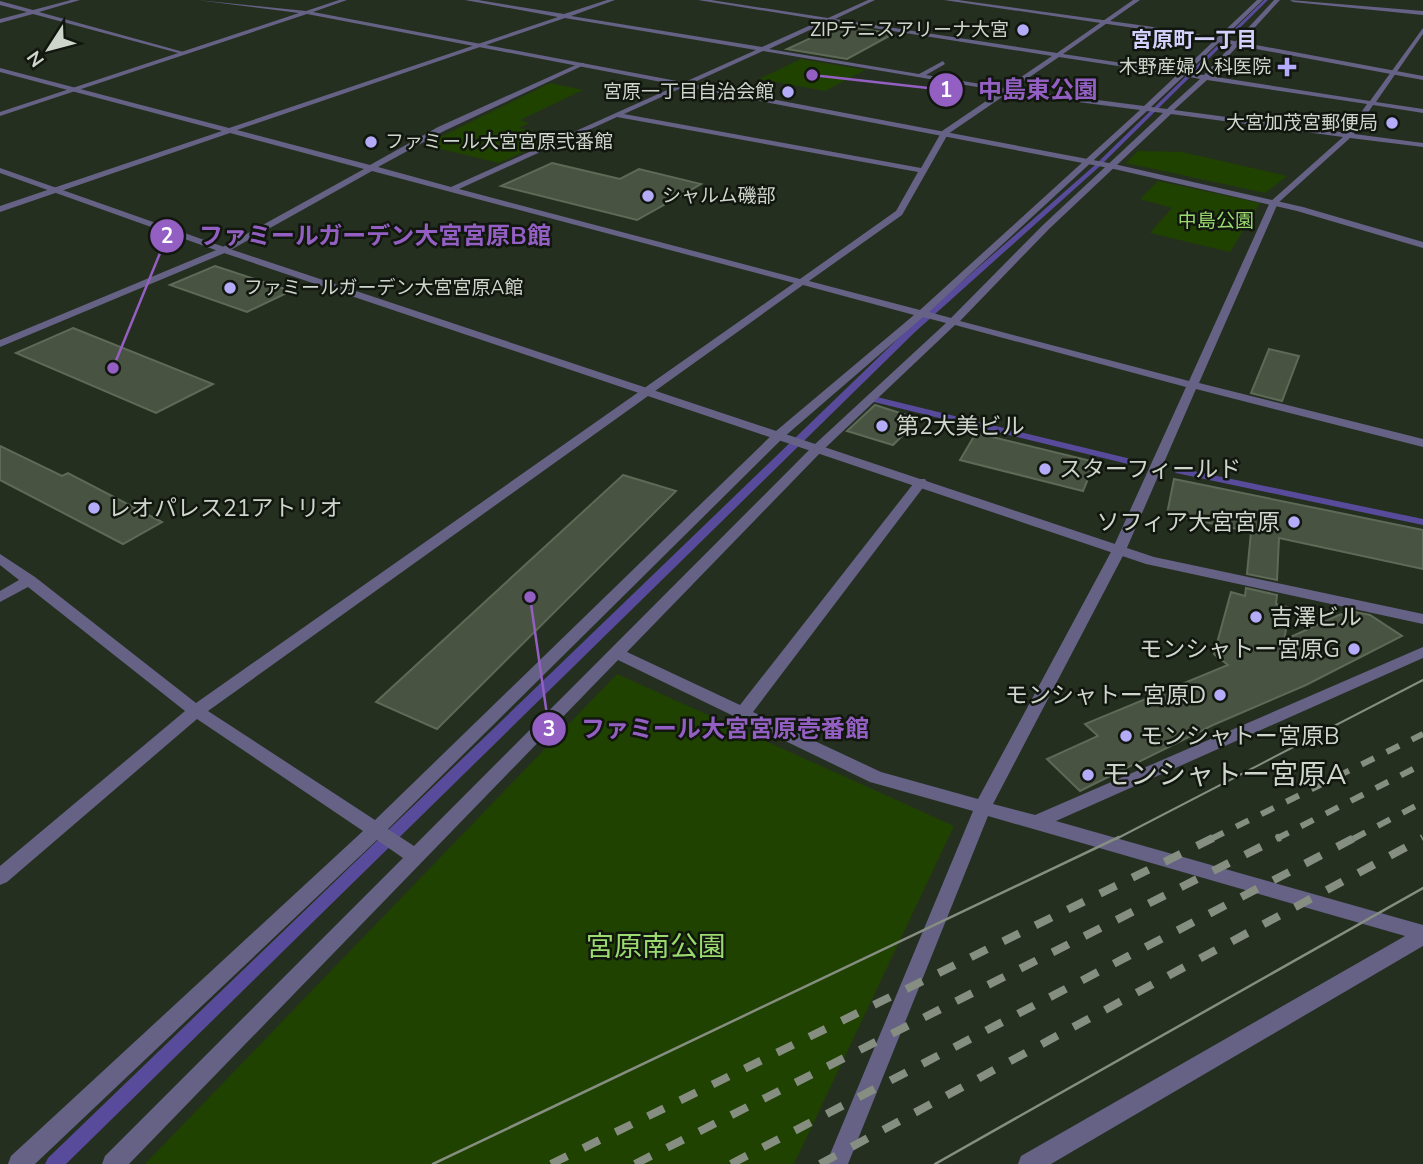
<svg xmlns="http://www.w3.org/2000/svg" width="1423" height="1164" font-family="'Nunito Sans','Noto Sans JP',sans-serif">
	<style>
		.green { fill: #204200 }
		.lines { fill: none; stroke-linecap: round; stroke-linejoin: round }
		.stream { fill: #594b9b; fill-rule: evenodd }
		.building { fill: #485342; stroke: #5e6a57; stroke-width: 2 }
		.minor { fill: #656286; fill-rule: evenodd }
		.tertiary { fill: #656286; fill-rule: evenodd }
		.tram-far1 { stroke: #858e81; stroke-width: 2 }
		.tram { stroke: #858e81; stroke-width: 2.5 }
		.rail-far1 { stroke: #858e81; stroke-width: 6; stroke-dasharray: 14 14; stroke-linecap: butt }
		.rail { stroke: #858e81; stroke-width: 8; stroke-dasharray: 18 18; stroke-linecap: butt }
		.poi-dot { fill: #b4acf9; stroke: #11160f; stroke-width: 2.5 }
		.labels { text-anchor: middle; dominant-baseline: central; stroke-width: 5; stroke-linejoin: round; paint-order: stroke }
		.far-poi-label { font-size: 19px; fill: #ced5cb; stroke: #11160f; text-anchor: end }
		.far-park-label { font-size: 19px; fill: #9ada6e; stroke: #11160f }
		.far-neighbourhood-label { font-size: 21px; font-weight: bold; fill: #d4d1fd; stroke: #11160f }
		.poi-label { font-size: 23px; fill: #ced5cb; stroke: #11160f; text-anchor: start }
		.near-poi-label { font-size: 28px; fill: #ced5cb; stroke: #11160f; text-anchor: start }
		.near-park-label { font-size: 28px; fill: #9ada6e; stroke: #11160f }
		.leader { fill: none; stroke: #945fc3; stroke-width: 2.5 }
		.callout-dot { fill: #945fc3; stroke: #11160f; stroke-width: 2.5 }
		.mark-label { font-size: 21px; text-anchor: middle; font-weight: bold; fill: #fff }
		.callout-label { font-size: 24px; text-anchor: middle; font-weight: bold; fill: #945fc3; stroke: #11160f; stroke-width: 5; stroke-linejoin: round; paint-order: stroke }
	</style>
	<rect width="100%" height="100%" fill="#252f1f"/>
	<g class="green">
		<polygon points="801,59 865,70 825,91 759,79"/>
		<polygon points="550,83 583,90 520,120 529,123 519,128 559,136 499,163 424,145"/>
		<polygon points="1138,151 1182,152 1287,176 1265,193 1126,163"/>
		<polygon points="1158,181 1260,203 1230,252 1150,233 1172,208 1140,199"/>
		<polygon points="617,674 954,826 794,1164 145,1164"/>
	</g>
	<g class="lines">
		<g class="stream">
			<polygon points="1264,0 1268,0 1099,167 915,332 66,1164 45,1164 48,1158 909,328 1095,165"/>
			<polygon points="877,397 1131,459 1133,461 1128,464 874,402 873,400"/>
			<polygon points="1179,468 1423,519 1423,525 1176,473 1174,471"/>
		</g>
	</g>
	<g class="building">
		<polygon points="839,25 893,34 847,59 787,49"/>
		<polygon points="552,163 620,179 639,169 701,184 637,220 501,186"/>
		<polygon points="215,266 291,291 247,312 170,285"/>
		<polygon points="73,328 213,384 156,413 16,353"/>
		<polygon points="1269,349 1299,356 1282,401 1251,393"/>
		<polygon points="875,405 919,419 893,445 847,431"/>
		<polygon points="976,433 1095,462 1083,491 960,460"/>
		<polygon points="0,446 62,476 68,473 162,522 123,544 0,480"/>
		<polygon points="623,475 676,491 437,729 376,702"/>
		<polygon points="1174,479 1423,530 1423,569 1279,538 1277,580 1247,574 1251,532 1167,514"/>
		<polygon points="1246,588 1277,595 1276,604 1290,608 1284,640 1341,614 1345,616 1355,612 1370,615 1402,636 1306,685 1213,725 1080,791 1047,759 1098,736 1085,724 1228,665 1214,654 1231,592 1245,596"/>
	</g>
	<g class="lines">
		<g class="minor">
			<polygon points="71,0 80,0 39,12 187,53 182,54 33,14 0,23 0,19 27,12 0,5 0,1 33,10"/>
			<path d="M465 0H478L564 14 607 0H615L571 16 762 47 822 20 698 0H711L828 18 868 0H875L835 19 1057 53 1133 0H1140L1063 54 1181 72 1257 0H1263L1187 73 1204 75 1274 0H1280L1210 76 1370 101 1423 28V34L1376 102 1423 109V113L1373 105 1354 134 1423 143V147L1350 138 1278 203 1199 383 1423 439V447L1196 389 1126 550 993 804 1035 815 1423 647V658L1056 821 1423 925V946L1051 1164H1018L1021 1156 1405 936 988 816 848 1164H826L973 811 870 782 618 660 129 1164H102L105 1156 403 858 377 840 35 1164H8L11 1156 363 831 197 719 7 882 0 885V866L185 711 28 587 0 602V591L19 580 0 565V554L35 577 196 703 794 283 372 171 227 252 0 347V340L221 248 364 169 230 133 0 212V206L222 131 0 72V68L229 128 558 17ZM565 18 756 50 451 187 378 167 444 131 584 65V63H580L438 127 370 165 237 130ZM829 21 1052 56 1005 88 926 75 945 64 943 61 919 74 769 49ZM763 51 1001 91 942 131 921 168 624 114ZM1059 57 1177 75 1144 106 1012 89ZM1184 76 1200 79 1167 109 1151 107ZM1207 80 1367 104 1347 133 1174 110ZM1008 93 1140 110 920 310 809 281 902 215 948 134ZM1147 111 1163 113 1043 225 951 318 929 312ZM1171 114 1343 137 1270 202 1189 381 960 321 1049 229ZM617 117 918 172 896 211 800 279 459 189ZM803 285 914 315 776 431 375 820 208 711ZM923 317 946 323 814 445 414 846 388 829 784 437ZM955 325 1186 387 1112 550 978 799 881 772 753 712 925 485 927 482 925 479H917L740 705 627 652 822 451Z"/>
			<polygon points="1290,0 1423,11 1423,15 1293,2"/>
		</g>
		<g class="tertiary">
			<polygon points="197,0 306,11 339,0 347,0 313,12 1114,164 1303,207 1423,242 1423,248 1297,211 1114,169 307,14 0,116 0,112 299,13"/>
			<polygon points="944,0 958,0 1175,30 1423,76 1423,80 1175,34"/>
			<polygon points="0,168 227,248 1154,557 1423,614 1423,624 1146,564 221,252 0,173"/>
		</g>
		<polyline class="tram-far1" points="1116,839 1423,680"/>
		<g class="tram">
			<polyline points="433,1164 1119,837"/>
			<polyline points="935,1164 1423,888"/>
		</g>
		<g class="rail-far1">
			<polyline points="1211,839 1423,734"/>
			<polyline points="1276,839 1423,764"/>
			<polyline points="1353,839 1423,802"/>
		</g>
		<g class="rail">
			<polyline points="551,1164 1215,837"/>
			<polyline points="635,1164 1280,837"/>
			<polyline points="731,1164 1356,837"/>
			<polyline points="820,1164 1423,838"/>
		</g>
	</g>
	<g class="poi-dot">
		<circle cx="1023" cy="30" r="7"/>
		<path d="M1283.5 56.5h7v7h7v7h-7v7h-7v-7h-7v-7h7z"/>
		<circle cx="788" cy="92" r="7"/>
		<circle cx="1392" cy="123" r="7"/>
		<circle cx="371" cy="142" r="7"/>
		<circle cx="648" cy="196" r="7"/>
		<circle cx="230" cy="288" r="7"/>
		<circle cx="882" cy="426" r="7"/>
		<circle cx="1045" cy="469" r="7"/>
		<circle cx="94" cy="508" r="7"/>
		<circle cx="1294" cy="522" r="7"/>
		<circle cx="1256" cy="617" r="7"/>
		<circle cx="1354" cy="649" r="7"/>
		<circle cx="1220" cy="695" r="7"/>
		<circle cx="1126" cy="736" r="7"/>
		<circle cx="1088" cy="775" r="7"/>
	</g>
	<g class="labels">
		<g class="far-poi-label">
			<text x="1009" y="30">ZIPテニスアリーナ大宮</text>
			<text x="1271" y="67">木野産婦人科医院</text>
			<text x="774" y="92">宮原一丁目自治会館</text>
			<text x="1378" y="123">大宮加茂宮郵便局</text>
			<text x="385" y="142" text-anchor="start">ファミール大宮宮原弐番館</text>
			<text x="662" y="196" text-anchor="start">シャルム磯部</text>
			<text x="244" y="288" text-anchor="start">ファミールガーデン大宮宮原A館</text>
		</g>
		<g class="far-park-label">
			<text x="1216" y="221">中島公園</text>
		</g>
		<g class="far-neighbourhood-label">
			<text x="1194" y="40">宮原町一丁目</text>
		</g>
		<g class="poi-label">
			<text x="896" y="426">第2大美ビル</text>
			<text x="1059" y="469">スターフィールド</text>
			<text x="108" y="508">レオパレス21アトリオ</text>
			<text x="1280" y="522" text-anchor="end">ソフィア大宮宮原</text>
			<text x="1270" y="617">吉澤ビル</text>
			<text x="1340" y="649" text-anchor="end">モンシャトー宮原G</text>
			<text x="1206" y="695" text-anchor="end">モンシャトー宮原D</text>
			<text x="1140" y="736">モンシャトー宮原B</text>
		</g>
		<g class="near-poi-label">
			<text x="1102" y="775">モンシャトー宮原A</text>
		</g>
		<g class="near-park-label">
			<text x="656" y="947">宮原南公園</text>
		</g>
	</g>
	<path class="leader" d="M812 75L946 90M113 368L167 236M530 597L549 729"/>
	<g class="callout-dot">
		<circle cx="812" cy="75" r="7"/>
		<circle cx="113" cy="368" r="7"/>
		<circle cx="530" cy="597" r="7"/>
		<circle cx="946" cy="90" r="18"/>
		<circle cx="167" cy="236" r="18"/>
		<circle cx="549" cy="729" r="18"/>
	</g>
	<g class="mark-label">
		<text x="946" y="97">1</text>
		<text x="167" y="243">2</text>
		<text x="549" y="736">3</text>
	</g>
	<g class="callout-label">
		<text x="1038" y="98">中島東公園</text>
		<text x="375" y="244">ファミールガーデン大宮宮原B館</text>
		<text x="725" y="737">ファミール大宮宮原壱番館</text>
	</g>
	<g transform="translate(49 49) rotate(234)" stroke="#11160f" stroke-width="5" paint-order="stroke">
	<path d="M0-5L12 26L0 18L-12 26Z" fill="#ced5cb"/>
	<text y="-10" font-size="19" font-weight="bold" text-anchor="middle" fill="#ced5cb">N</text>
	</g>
</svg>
